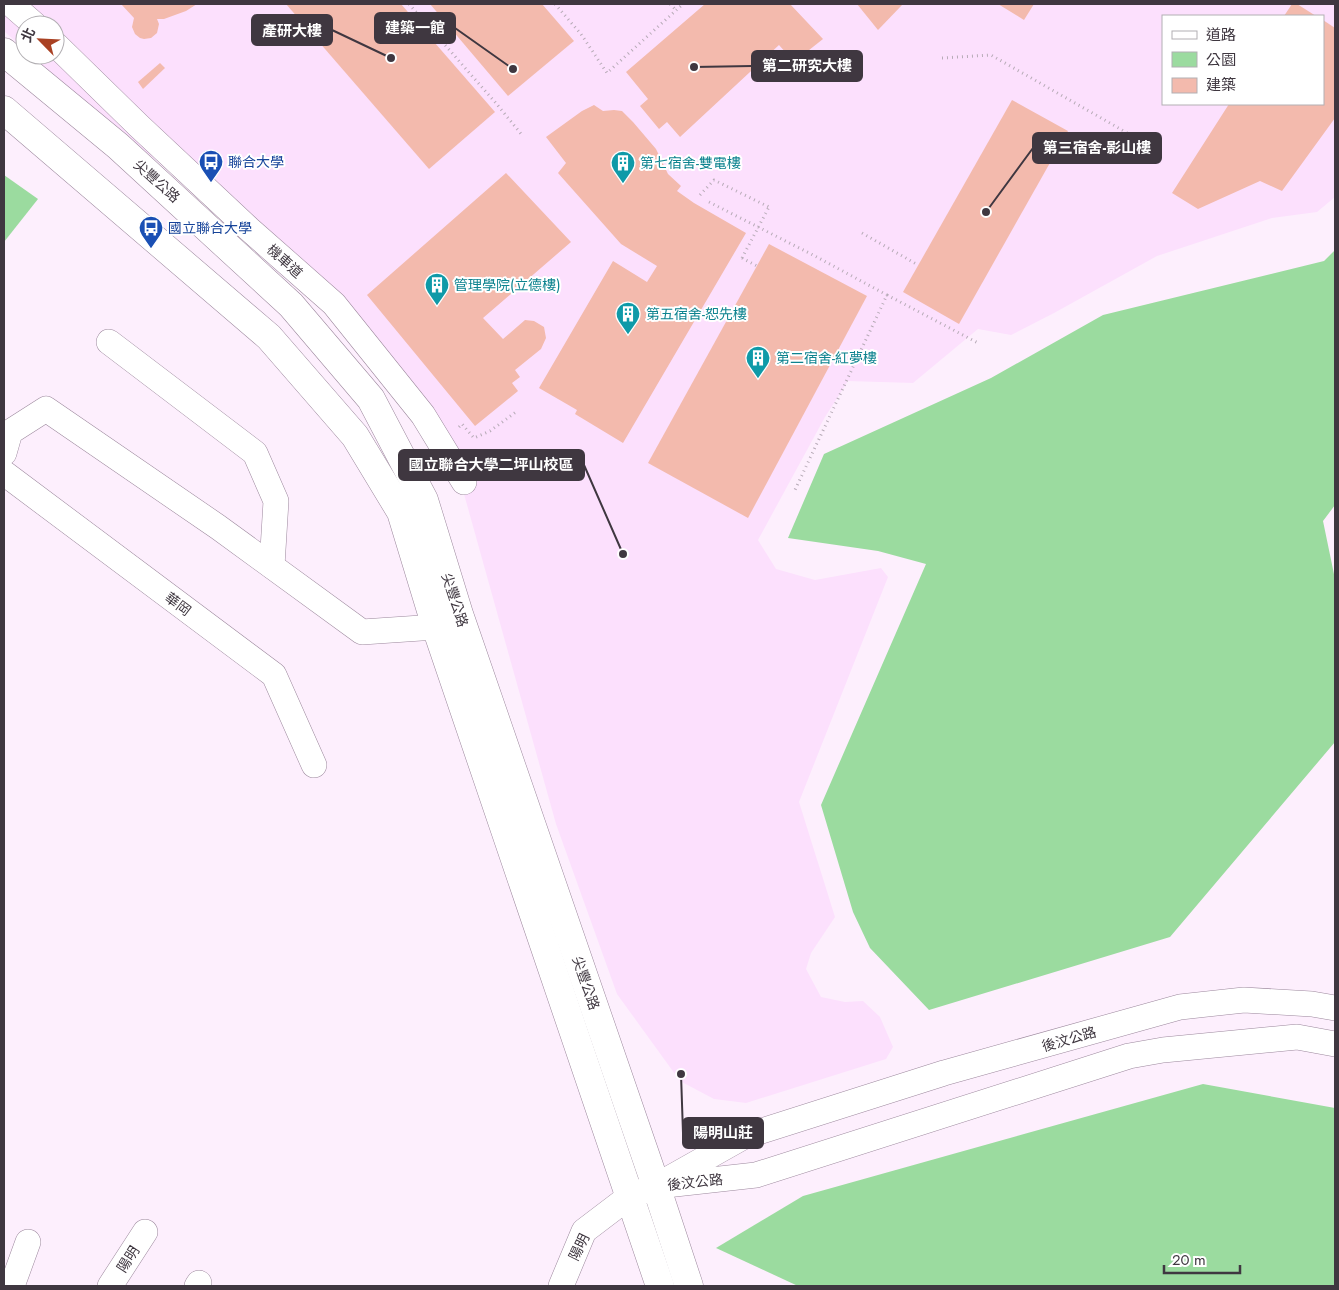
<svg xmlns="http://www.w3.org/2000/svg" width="1339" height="1290" font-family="Jost,'Noto Sans TC',sans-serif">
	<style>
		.built { fill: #fce0fd; fill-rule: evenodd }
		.green { fill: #9bdb9f }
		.building { fill: #f3baad }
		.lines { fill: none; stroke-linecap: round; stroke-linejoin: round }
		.minor-casing { stroke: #9c889d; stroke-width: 26 }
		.major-casing { stroke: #9c889d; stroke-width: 29 }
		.path { stroke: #b7abb7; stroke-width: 3; stroke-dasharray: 1 4; stroke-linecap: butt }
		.minor { stroke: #fff; stroke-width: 25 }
		.major { stroke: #fff; stroke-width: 28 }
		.path-bridge { stroke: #b7abb7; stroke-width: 3; stroke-dasharray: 1 4; stroke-linecap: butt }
		.labels { text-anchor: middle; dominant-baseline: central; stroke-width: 4; stroke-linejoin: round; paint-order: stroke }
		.transit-label { font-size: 14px; fill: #164399; stroke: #fff; text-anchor: start }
		.culture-label { font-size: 14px; fill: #0d838f; stroke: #fff; text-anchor: start }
		.street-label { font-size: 14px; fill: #3f3740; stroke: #fff }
		.leader { fill: none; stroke: #3f3740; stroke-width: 2 }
		.callout-dot { fill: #3f3740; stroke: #fff; stroke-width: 2 }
		.callout { fill: #3f3740; stroke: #3f3740; stroke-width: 2 }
		.callout-label { font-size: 15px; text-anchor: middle; font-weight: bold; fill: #fff }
	</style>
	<rect width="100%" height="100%" fill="#fdeffd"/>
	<path class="built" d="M4 4H1335V197L1317 212 1272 218 1157 256 1054 313 1011 335 978 329 913 383 848 381 825 417 758 540 776 569 815 580 881 568 888 577 799 802 835 917 811 953 806 969 821 997 845 1002 863 1001 880 1017 893 1047 886 1059 746 1103 714 1099 680 1081 617 994 556 824 464 494 417 420 318 302 161 164 88 106 31 55H55V25H25V50L4 31ZM1163 16H1323V104H1163Z"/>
	<g class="green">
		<polygon points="4,175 38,199 4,242"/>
		<polygon points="1335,250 1335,505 1323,521 1335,579 1335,742 1170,937 929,1010 870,948 853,912 821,805 926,564 878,551 788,538 824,454 991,378 1103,315 1324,261"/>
		<polygon points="1203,1084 1335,1108 1335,1286 798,1286 716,1248 803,1196"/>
	</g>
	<g class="building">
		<polygon points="121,4 197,4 186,11 164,19 157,19 159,24 157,33 151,38 144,39 140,38 135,34 132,27 134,18"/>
		<polygon points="286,4 401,4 495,112 429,169"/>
		<polygon points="430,4 542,4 574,41 508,96"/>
		<polygon points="705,4 790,4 823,39 794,62 779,45 680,137 667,122 659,129 640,106 648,99 626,72"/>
		<polygon points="857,4 903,4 878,30"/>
		<polygon points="998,4 1034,4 1024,20"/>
		<polygon points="1292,4 1297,4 1316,16 1284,16"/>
		<polygon points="1323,20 1335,28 1335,118 1282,191 1260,181 1198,209 1172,193 1229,104 1323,104"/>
		<polygon points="160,63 165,68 143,89 138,82"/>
		<polygon points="1012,100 1068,131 959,324 903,292"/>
		<polygon points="594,105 603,111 614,110 622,111 633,122 656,149 668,174 681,186 677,191 694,203 746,233 623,443 575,414 577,410 539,388 613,261 647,282 657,266 621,244 558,173 566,163 546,137 582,111"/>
		<polygon points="506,173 571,242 483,318 503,339 525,320 534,321 544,327 546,338 541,349 515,370 520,377 512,383 518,391 475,426 367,295"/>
		<polygon points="769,244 867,296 748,518 648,463"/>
	</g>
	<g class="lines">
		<defs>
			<g id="minor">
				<polyline points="11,4 35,25"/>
				<polyline points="55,44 139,126 249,229 334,304 423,415 464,482"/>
				<polyline points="109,342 255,453 276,501 272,566"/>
				<polyline points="4,453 10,432 46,409 218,527 362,632 436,627 452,618"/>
				<polyline points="4,473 274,675 314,765"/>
				<polyline points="666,1185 756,1175 1129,1056 1163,1050 1297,1037 1335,1044"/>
				<polyline points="12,1286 28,1242"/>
				<polyline points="110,1286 145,1232"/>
				<polyline points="197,1286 199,1283"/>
				<polyline points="561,1286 584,1231 630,1196 656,1186 743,1137 944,1073 1180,1007 1244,1000 1312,1004 1335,1008"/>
			</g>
			<g id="major">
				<polyline points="4,52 118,146 291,305 371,399 424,500 459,614 656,1186 689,1286"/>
				<polyline points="4,110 269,337 355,436 401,512 436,627 660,1286"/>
			</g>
		</defs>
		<use href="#minor" class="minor-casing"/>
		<use href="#major" class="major-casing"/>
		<g class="path">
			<polyline points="409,4 495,102 522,135"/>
			<polyline points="555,4 581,34 607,73 683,4"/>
			<polyline points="670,4 676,10"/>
			<polyline points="942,58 991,55 1157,150"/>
			<polyline points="700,195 714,180 769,207"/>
			<polyline points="709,202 813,255 887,295 794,492"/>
			<polyline points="862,233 918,265"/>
			<polyline points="742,258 757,266"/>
			<polyline points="887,295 978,343"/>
			<polyline points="459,427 462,424 474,438 490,431 516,412"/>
		</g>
		<use href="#minor" class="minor"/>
		<use href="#major" class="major"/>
		<polyline class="path-bridge" points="742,258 769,207"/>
	</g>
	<defs>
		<symbol id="bus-pin" viewBox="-11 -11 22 30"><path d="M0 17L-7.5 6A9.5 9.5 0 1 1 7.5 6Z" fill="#1a4fb4" stroke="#fff"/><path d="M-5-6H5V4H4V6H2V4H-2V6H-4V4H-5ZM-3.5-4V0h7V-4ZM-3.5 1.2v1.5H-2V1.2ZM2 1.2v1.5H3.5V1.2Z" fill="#fff"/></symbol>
		<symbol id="building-pin" viewBox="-11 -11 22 30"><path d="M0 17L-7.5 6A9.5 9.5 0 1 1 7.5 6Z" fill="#0f9aa8" stroke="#fff"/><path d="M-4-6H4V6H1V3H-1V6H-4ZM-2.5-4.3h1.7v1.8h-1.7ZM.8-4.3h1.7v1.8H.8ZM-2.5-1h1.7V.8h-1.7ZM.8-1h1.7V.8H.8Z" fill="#fff"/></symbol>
	</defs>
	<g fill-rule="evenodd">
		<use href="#bus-pin" x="197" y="148" width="28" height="38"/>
		<use href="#building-pin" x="609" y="149" width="28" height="38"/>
		<use href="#bus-pin" x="137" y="214" width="28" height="38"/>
		<use href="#building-pin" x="423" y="271" width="28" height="38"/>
		<use href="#building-pin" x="614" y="300" width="28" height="38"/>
		<use href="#building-pin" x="744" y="344" width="28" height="38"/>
	</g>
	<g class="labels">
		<g class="transit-label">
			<text x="228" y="162">聯合大學</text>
			<text x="168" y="228">國立聯合大學</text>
		</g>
		<g class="culture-label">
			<text x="640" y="163">第七宿舍-雙電樓</text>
			<text x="454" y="285">管理學院(立德樓)</text>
			<text x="646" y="314">第五宿舍-恕先樓</text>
			<text x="776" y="358">第二宿舍-紅夢樓</text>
		</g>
		<g class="street-label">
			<text transform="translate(157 181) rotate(42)">尖豐公路</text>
			<text transform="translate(285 261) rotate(42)">機車道</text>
			<text transform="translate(455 600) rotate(72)">尖豐公路</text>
			<text transform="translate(178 604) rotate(37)">華岡</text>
			<text transform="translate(586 983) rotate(71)">尖豐公路</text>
			<text transform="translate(1069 1039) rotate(-16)">後汶公路</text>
			<text transform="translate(695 1182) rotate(-6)">後汶公路</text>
			<text transform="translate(579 1247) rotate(-64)">陽明</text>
			<text transform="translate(128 1259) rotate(-57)">陽明</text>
		</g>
	</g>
	<path class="leader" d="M513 69L455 28M391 58L332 30M694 67L752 66M986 212L1033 148M623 554L584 465M681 1074L683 1133"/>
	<g class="callout-dot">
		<circle cx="513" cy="69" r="5"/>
		<circle cx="391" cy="58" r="5"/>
		<circle cx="694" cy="67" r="5"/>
		<circle cx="986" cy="212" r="5"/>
		<circle cx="623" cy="554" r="5"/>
		<circle cx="681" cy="1074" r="5"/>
	</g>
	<g class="callout">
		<rect x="375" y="13" width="80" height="30" rx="5"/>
		<rect x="252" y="15" width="80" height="30" rx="5"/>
		<rect x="752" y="51" width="110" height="30" rx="5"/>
		<rect x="1033" y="133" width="128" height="30" rx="5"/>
		<rect x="399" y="450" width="185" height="30" rx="5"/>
		<rect x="683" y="1118" width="80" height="30" rx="5"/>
	</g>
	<g class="callout-label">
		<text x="415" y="33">建築一館</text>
		<text x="292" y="36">產研大樓</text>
		<text x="807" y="71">第二研究大樓</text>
		<text x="1097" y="153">第三宿舍-影山樓</text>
		<text x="491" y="470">國立聯合大學二坪山校區</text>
		<text x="723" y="1138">陽明山莊</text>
	</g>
	<rect width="1339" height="1290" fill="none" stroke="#3f3740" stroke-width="10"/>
	<rect x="1162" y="15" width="162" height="90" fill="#ffffff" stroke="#b2afb3"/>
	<rect x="1172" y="31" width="25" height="8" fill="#ffffff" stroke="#b2afb3"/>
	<text x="1206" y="40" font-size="15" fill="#3f3740">道路</text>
	<rect x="1172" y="52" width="25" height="15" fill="#9bdb9f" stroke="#b2afb3"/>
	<text x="1206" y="65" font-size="15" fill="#3f3740">公園</text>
	<rect x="1172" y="78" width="25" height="15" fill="#f3baad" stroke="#b2afb3"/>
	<text x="1206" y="90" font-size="15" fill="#3f3740">建築</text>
	<g transform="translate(40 40) rotate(294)"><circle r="24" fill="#ffffff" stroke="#b2afb3"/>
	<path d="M0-4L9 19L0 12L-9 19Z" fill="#a94123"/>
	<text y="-8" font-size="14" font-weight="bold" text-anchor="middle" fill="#3f3740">北</text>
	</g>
	<path d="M1164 1265v8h76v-8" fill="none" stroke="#3f3740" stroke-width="2.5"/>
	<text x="1172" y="1265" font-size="15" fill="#3f3740" stroke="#ffffff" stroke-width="4" paint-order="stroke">20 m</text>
</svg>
